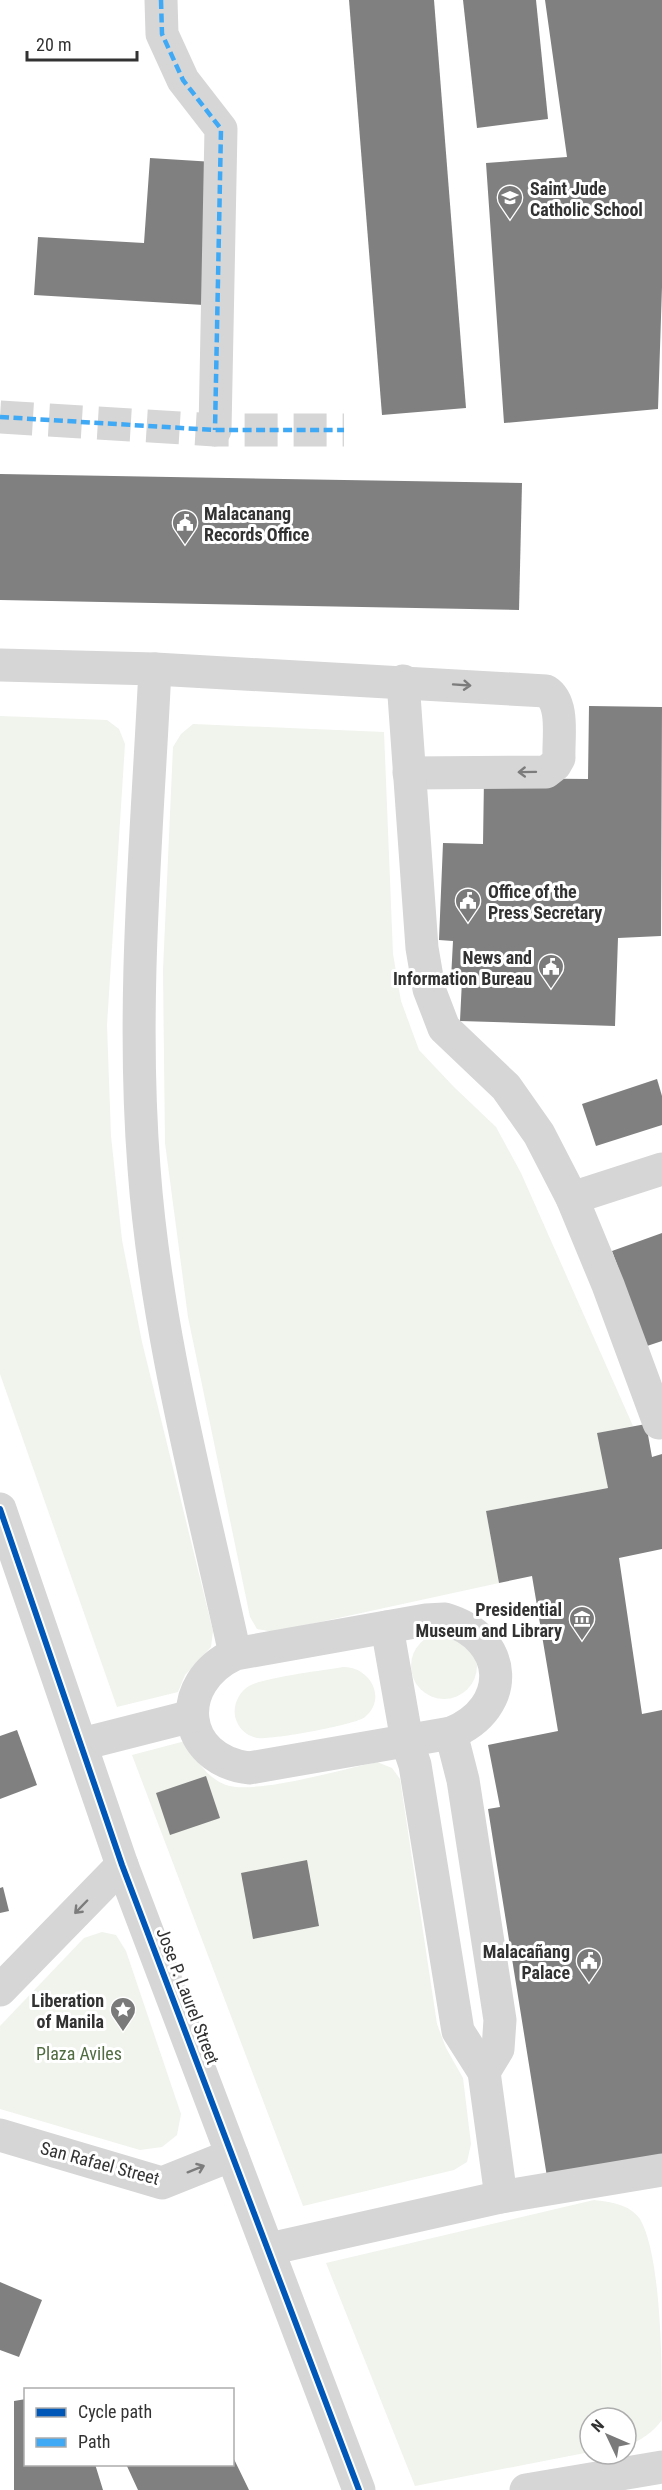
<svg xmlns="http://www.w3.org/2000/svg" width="662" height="2490" font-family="'Roboto Condensed',sans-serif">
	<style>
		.green { fill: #f0f4ed }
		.building { fill: #808080 }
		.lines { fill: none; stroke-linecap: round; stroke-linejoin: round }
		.minor-tunnel { stroke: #d6d6d6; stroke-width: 33; stroke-dasharray: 33 16; stroke-linecap: butt }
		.minor { stroke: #d6d6d6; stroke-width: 33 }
		.quiet { stroke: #3fa9f5; stroke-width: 4.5; stroke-dasharray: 9 4.5; stroke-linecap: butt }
		.cycleway-casing { stroke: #fff; stroke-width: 10 }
		.cycleway { stroke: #0057b8; stroke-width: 6 }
		.oneway { stroke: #7c7c7c }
		.labels { text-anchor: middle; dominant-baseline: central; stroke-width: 6; stroke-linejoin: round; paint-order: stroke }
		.poi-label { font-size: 18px; font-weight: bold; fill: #323232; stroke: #fff; text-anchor: end }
		.street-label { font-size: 18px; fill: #323232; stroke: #fff }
		.park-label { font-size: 18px; fill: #516c41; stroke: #fff }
	</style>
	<rect width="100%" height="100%" fill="#fff"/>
	<g class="green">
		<polygon points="0,716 107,720 119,729 125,744 107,1025 111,1136 122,1240 142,1342 213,1631 211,1647 185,1675 178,1692 117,1707 0,1374"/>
		<polygon points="193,724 384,732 393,954 401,1001 419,1050 454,1087 496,1127 521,1173 633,1426 598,1433 608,1488 486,1511 499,1583 274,1632 257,1629 250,1617 188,1317 165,1143 163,970 173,747 181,734"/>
		<circle cx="444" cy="1666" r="33"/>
		<path d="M343 1667C369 1666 388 1698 365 1717 356 1725 270 1740 258 1738 249 1737 240 1730 237 1722 231 1710 237 1693 249 1686 266 1677 321 1671 343 1667Z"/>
		<path d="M189 1740C194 1759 207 1778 226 1785 255 1795 344 1769 377 1762L392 1768 400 1779 437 2024 446 2048 463 2078 471 2144 467 2162 454 2170 303 2206 132 1755Z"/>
		<polygon points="102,1932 116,1935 126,1951 181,2114 177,2135 162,2147 140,2150 0,2109 0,2026 84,1938"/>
		<path d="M594 2200C611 2202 629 2204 640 2219 662 2257 662 2371 662 2420 654 2431 640 2442 626 2445V2418H590V2452L415 2486 326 2263Z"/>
	</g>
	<g class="building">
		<polygon points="349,0 434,0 466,408 382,415"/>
		<polygon points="463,0 536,0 548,119 477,128"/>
		<polygon points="545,0 662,0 662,287 658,409 504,423 486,163 567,157"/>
		<polygon points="150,158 214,162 204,305 34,295 38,237 144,243"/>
		<polygon points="0,474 522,483 519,610 0,600"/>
		<polygon points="589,706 662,707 661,936 618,938 615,1026 460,1021 462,980 451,979 453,941 439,940 443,843 483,844 484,778 588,779"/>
		<polygon points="657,1079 662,1096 662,1125 596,1146 582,1104"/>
		<polygon points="662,1233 662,1341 647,1346 612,1251"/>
		<polygon points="646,1424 652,1457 662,1454 662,1549 619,1558 642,1714 662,1710 662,2158 547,2177 488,1809 500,1807 488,1745 558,1731 532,1576 499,1583 486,1511 608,1488 597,1433"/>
		<polygon points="17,1730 37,1785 0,1799 0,1736"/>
		<polygon points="206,1776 220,1818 170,1835 156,1793"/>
		<polygon points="307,1860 319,1926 253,1939 241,1873"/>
		<polygon points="3,1887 9,1911 0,1913 0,1888"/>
		<polygon points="0,2282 42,2300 19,2357 0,2350"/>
		<polygon points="26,2399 26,2464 95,2464 103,2490 14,2490 14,2401"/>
		<polygon points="232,2455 249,2490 138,2490 126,2464 232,2464"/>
	</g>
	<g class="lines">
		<polyline class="minor-tunnel" points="0,417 215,430 344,430"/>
		<g class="minor">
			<polyline points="161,0 162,34 183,80 221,129 215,430"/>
			<path d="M0 665 155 669 546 691C565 703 558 738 559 758L555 765 546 772 409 773"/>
			<path d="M155 669C147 836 131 1002 144 1168 156 1333 200 1493 235 1654"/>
			<polyline points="403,681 422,948 429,989 444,1028 506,1087 539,1134 572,1198 608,1285 659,1423"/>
			<polyline points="572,1198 662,1169"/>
			<polyline points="0,1509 122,1865 359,2490"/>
			<path d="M445 1619C510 1638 513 1708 451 1733L249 1768C180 1759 173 1683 235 1654L426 1620Z"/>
			<polyline points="387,1627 407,1741 415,1765 458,2031 484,2072 501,2197"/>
			<polyline points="451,1733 463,1780 500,2020 498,2049 484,2072"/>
			<polyline points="82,1744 192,1716"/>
			<polyline points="0,1990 122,1865"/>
			<polyline points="0,2135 162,2183 232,2155"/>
			<polyline points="269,2249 501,2197 662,2170"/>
			<polyline points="526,2490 662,2467"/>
		</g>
		<g class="quiet">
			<polyline points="161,0 162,34 183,80 221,129 215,430"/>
			<polyline points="0,417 215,430 344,430"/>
		</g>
		<defs>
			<polyline id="cycleway" points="0,1509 122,1865 359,2490"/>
		</defs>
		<use href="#cycleway" class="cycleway-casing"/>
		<use href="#cycleway" class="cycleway"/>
	</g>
	<defs><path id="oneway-shaft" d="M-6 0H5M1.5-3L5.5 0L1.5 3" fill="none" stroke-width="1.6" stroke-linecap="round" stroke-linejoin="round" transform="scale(1.5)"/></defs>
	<g class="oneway">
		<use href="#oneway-shaft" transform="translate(462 685) rotate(4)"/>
		<use href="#oneway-shaft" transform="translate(527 772) rotate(179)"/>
		<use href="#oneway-shaft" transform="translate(81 1907) rotate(134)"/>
		<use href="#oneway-shaft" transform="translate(196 2169) rotate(-22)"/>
	</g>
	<defs>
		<symbol id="school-pin" viewBox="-11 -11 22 30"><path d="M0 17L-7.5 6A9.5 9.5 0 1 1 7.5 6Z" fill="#7a7a7a" stroke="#fff"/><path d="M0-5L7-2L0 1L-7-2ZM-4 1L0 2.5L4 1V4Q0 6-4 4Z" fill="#fff"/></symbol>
		<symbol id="civic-pin" viewBox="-11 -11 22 30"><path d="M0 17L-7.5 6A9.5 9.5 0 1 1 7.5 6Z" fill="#7a7a7a" stroke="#fff"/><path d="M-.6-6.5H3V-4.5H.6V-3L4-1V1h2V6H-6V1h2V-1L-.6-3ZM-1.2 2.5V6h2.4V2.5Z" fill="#fff"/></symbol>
		<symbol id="museum-pin" viewBox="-11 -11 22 30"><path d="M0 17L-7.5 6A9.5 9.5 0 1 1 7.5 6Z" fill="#7a7a7a" stroke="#fff"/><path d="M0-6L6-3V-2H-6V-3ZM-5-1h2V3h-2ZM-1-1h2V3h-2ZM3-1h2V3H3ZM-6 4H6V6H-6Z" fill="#fff"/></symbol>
		<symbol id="sight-pin" viewBox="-11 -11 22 30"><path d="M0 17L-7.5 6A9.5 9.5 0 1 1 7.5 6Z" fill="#7a7a7a" stroke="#fff"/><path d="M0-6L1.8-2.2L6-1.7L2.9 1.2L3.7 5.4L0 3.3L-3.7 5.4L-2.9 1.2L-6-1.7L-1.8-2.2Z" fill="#fff"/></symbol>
	</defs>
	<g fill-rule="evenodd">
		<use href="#school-pin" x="495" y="183" width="30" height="40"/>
		<use href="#civic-pin" x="170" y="508" width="30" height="40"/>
		<use href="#civic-pin" x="453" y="886" width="30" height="40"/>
		<use href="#civic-pin" x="536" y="952" width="30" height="40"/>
		<use href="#museum-pin" x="567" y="1604" width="30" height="40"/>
		<use href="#civic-pin" x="574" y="1946" width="30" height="40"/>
		<use href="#sight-pin" x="108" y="1995" width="30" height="40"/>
	</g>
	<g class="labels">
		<g class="poi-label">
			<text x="530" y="188" text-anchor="start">Saint Jude<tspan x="530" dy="21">Catholic School</tspan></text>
			<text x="204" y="513" text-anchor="start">Malacanang<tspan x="204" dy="21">Records Office</tspan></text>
			<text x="488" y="891" text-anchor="start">Office of the<tspan x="488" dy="21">Press Secretary</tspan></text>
			<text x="532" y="957">News and<tspan x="532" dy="21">Information Bureau</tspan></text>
			<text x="562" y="1609">Presidential<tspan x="562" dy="21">Museum and Library</tspan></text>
			<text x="570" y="1951">Malacañang<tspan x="570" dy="21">Palace</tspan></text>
			<text x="104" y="2000">Liberation<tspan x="104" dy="21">of Manila</tspan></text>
		</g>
		<g class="street-label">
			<text transform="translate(188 1996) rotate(69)">Jose P. Laurel Street</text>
			<text transform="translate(100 2163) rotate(15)">San Rafael Street</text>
		</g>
		<g class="park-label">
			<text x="79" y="2053">Plaza Aviles</text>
		</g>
	</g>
	<rect x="24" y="2388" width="210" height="78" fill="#ffffff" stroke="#adadad" stroke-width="1.5"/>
	<rect x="36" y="2408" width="30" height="9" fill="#0057b8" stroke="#adadad" stroke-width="1.5"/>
	<text x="78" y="2418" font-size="18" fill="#323232">Cycle path</text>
	<rect x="36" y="2438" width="30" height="9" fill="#3fa9f5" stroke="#adadad" stroke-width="1.5"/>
	<text x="78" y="2448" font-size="18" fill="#323232">Path</text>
	<g transform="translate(608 2436) rotate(314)"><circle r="28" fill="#ffffff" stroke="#adadad" stroke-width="1.5"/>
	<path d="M0-4.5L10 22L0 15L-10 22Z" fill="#7a7a7a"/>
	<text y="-9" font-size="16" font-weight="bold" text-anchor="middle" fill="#323232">N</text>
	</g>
	<path d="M27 51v9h110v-9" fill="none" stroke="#323232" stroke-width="3"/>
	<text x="36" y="51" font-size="18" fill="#323232" stroke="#ffffff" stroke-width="4.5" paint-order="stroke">20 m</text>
</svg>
